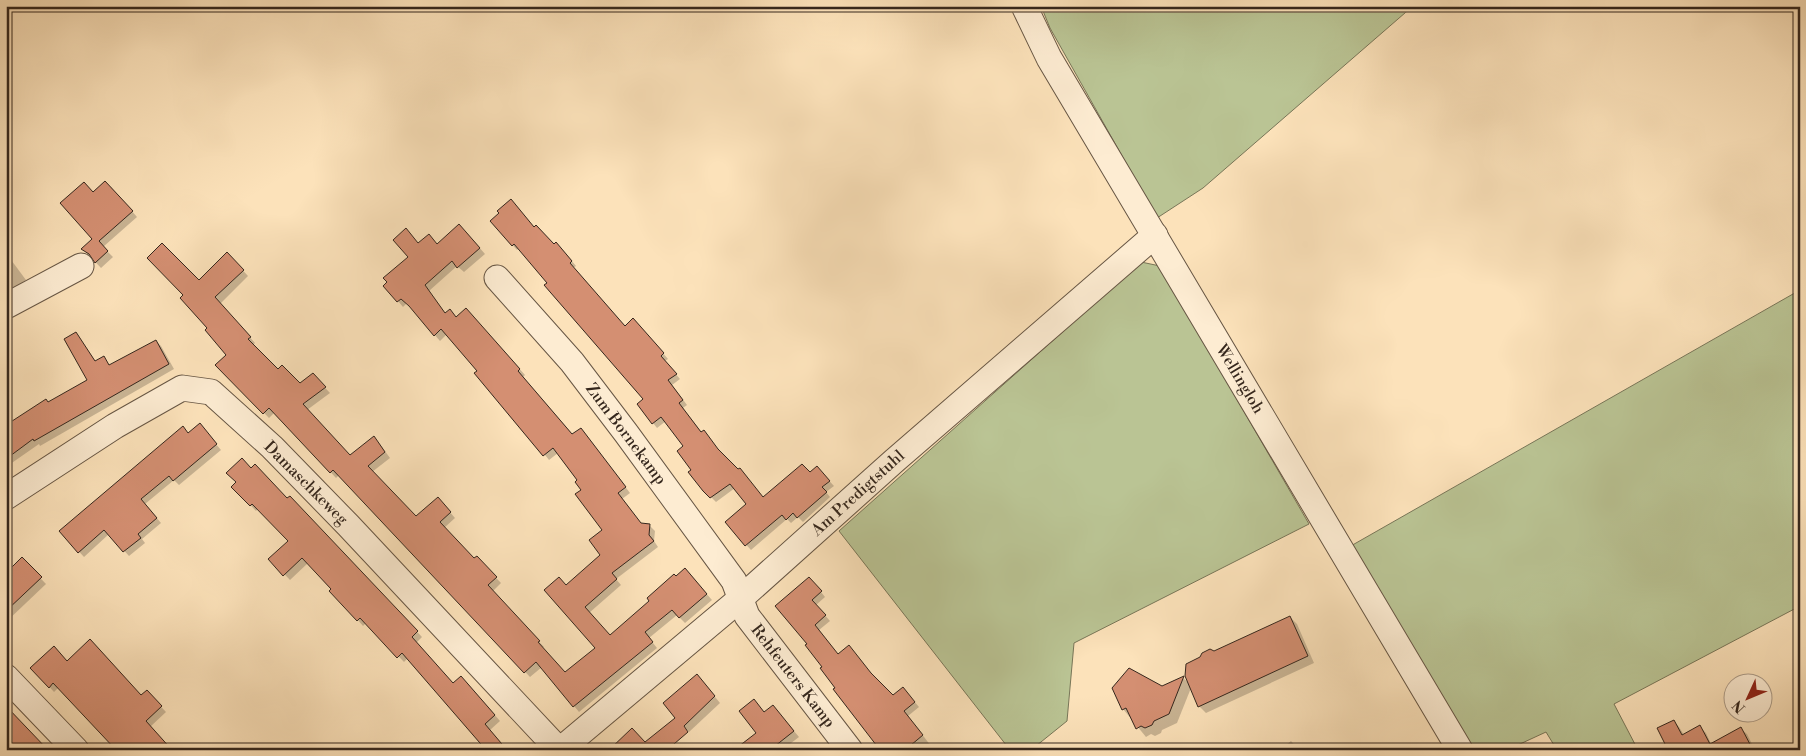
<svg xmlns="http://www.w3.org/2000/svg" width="1806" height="756" font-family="'Libre Bodoni',serif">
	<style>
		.green { fill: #bac494; stroke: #787658 }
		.shadow { fill: #0003 }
		.building { fill: #d48f72; stroke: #35271d }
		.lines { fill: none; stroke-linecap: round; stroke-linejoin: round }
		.minor-casing { stroke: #675644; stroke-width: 27 }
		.minor { stroke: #fdecd2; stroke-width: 25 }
		.labels { text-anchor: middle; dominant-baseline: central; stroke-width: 4; stroke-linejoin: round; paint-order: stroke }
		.street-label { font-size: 16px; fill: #35271d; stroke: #fdecd2 }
	</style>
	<rect width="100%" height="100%" fill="#fce2ba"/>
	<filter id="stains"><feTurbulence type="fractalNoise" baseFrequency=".004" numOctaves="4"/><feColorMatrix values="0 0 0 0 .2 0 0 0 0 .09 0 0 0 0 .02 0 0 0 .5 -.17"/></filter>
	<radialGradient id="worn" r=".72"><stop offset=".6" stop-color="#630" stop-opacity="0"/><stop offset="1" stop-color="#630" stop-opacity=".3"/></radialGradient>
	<g class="green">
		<polygon points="1041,6 1413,6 1203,188 1157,218 1050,28"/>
		<polygon points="1141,262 1160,266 1309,524 1074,643 1067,721 1031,750 1010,750 839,531"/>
		<polygon points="1800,290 1800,606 1614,704 1638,750 1557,750 1546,732 1507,750 1470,750 1349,547"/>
	</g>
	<g class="shadow">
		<polygon points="111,187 137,217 103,247 113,257 101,268 83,249 94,240 93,193"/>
		<polygon points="491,222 561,248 576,266 573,268 625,327 638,324 668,359 665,361 680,379 672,385 687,405 683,408 702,433 763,499 810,474 821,472 834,486 826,492 830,497 803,522 798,517 791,523 787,519 751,550 726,523 748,504 735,488 716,502 704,490 693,470 685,446 666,421 657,428 653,423 645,399 519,248 517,250"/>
		<polygon points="465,231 485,254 464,272 457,266 429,291 446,314 456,318 471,315 525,375 523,377 573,435 586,435 630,493 622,499 642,525 650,526 655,531 654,541 658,547 616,579 621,585 589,613 610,637 676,577 690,575 712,600 685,623 677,615 649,638 657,648 579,712 542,667 530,677 339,475 336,478 275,412 269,418 217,365 228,355 185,296 227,253 248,276 220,304 255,343 253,345 278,371 300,384 313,375 330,393 307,410 350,456 379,443 390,458 372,472 416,518 443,504 455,518 444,528 474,560 477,558 501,583 492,592 544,647 542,648 565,673 596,648 566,586 602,555 604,530 582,490 579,481 558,453 549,460 479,371 447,334 440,341 407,303 403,307 398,301 409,257 419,244 437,245"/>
		<polygon points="6,253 26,280 11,291 6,286"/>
		<polygon points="76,334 96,362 103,357 110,366 156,341 161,346 174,369 40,446 39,444 6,467 6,426 89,380"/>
		<polygon points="204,430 221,450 179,485 174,480 145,504 161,523 142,539 145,543 129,556 109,534 84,557 60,531 188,434"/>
		<polygon points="233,487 287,500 290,498 422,637 416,643 453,684 467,683 500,721 490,730 507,750 481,750 484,747 408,658 404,662 366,623 363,626 308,563 290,580 270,559 289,541 258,508 256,511"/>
		<polygon points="22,559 46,584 6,622 6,575"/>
		<polygon points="814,583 825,597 816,605 830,621 819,630 838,655 876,680 893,697 908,694 919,707 908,716 934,750 882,750 837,688 809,644 777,607"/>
		<polygon points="1290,617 1297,624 1314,663 1206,713 1199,706 1191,688 1177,723 1162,730 1161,733 1155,736 1151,734 1146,737 1123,709 1183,678 1189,683 1214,653"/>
		<polygon points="67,662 141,697 147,692 166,712 150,727 59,687 54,692 32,668"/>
		<polygon points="703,682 720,703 689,732 684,726"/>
		<polygon points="754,700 765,713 773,706 799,737 782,750 754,750 757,733"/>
		<polygon points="1674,721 1679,727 1684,735 1700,727 1706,733 1711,744 1741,729 1747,734 1755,750 1667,750"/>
		<polygon points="1291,741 1299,750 1280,750"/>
	</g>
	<g class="building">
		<polygon points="105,181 133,211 99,241 108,251 95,263 89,254 81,249 92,239 60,203 84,182 93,192"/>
		<polygon points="511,199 534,227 536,225 554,244 556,242 572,261 570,263 625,326 633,318 664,353 661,356 677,374 668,380 683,400 679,403 701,432 704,430 718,449 738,469 740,468 763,497 802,464 810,472 817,466 830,481 822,487 827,492 797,518 793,513 786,520 782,515 745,546 725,522 746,504 730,484 710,498 703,491 688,472 691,470 677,451 683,446 661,417 652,424 637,404 643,399 544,285 547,283 514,244 512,246 490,221 499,213 497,211"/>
		<polygon points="459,224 480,248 457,268 452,261 425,285 445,313 450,309 456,317 466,308 520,369 518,371 572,434 581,428 626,487 618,493 641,523 650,524 649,535 654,541 612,573 617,579 585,607 610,635 649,601 647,598 674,574 676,576 685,568 707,594 679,618 672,610 645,632 653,642 573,707 536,662 524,673 333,470 330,473 269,408 263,414 215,365 226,355 205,330 207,328 180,298 183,295 147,258 162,243 199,280 227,252 244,270 215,297 251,337 248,339 278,369 282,365 300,383 313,373 326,387 303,404 350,455 374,436 385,452 368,466 416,516 438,497 451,512 440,522 474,558 477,556 497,577 488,585 540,641 538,642 565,672 595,648 544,590 559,577 566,585 600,555 589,540 602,530 575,494 581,490 575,482 577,480 553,448 543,456 474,373 477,371 441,329 434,336 409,306 401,299 397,302 383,286 387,282 383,278 408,257 393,240 406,228 418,243 429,234 437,244"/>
		<polygon points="76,332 95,361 104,356 109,365 156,340 169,364 34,441 33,439 6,459 6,425 46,399 48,402 87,380 64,339"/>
		<polygon points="200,423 217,444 173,481 169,476 141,499 157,518 138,534 141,538 123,552 104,530 78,553 59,531 183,426 188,433"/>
		<polygon points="242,458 251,468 255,464 287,498 290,496 398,610 418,631 412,637 453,683 461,676 495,715 485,724 507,750 486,750 402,653 397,658 360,618 357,621 329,591 331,589 302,558 283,576 268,559 288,541 252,504 250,506 231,487 236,482 226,473"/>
		<polygon points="22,557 42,577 6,611 6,573"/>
		<polygon points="809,577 822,591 812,600 826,615 815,625 838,654 849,645 871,673 893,695 903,687 915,702 904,711 923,735 905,750 880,750 833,689 835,688 820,668 822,667 805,645 807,644 775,606"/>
		<polygon points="1290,616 1308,656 1198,707 1185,676 1186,664 1200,657 1202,653 1210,649 1214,651"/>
		<polygon points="90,639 141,695 147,690 162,706 146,721 172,750 116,750 53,683 49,688 30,668 54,646 67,661"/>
		<polygon points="1129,668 1162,686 1184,676 1169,714 1154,721 1152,725 1145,728 1141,726 1136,729 1126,708 1122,710 1112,688"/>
		<polygon points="697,674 715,696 684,726 688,732 667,750 609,750 632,728 645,742 675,718 663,703"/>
		<polygon points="754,699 764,712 773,705 794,731 770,750 734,750 756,733 739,711"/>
		<polygon points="6,706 48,750 6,750"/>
		<polygon points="1674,720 1682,735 1700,725 1710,744 1741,727 1753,750 1653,750 1665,744 1657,728"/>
	</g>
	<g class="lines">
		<defs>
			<g id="minor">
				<polyline points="1024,6 1049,58 1460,750"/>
				<polyline points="497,278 572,362 626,433 734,581 747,616 850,750"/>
				<polyline points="6,306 81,266"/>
				<polyline points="6,497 115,426 182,388 211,392 272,447 348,525 559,750"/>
				<polyline points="6,677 76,750"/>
				<polyline points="560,750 740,599 894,461 1155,235"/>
			</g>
		</defs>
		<use href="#minor" class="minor-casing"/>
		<use href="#minor" class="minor"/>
	</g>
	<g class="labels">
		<g class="street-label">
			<text transform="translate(1240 379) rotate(59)">Wellingloh</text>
			<text transform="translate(626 434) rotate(53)">Zum Bornekamp</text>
			<text transform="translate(306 483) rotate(45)">Damaschkeweg</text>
			<text transform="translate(858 493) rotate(-42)">Am Predigtstuhl</text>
			<text transform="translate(793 676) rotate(52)">Rehfeuters Kamp</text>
		</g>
	</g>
	<rect width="1806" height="756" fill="none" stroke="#fce2ba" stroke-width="25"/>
	<rect x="8" y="8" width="1791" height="741" fill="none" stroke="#35271d" stroke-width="2.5"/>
	<rect x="12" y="12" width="1781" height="731" fill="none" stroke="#35271d"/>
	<g transform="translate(1748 698) rotate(226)"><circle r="24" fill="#fdecd2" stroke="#ad9d8a"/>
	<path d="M0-4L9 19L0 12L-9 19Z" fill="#8f2418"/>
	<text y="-8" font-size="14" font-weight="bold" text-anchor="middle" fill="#35271d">N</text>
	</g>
	<rect width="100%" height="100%" filter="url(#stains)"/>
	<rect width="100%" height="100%" fill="url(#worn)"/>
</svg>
